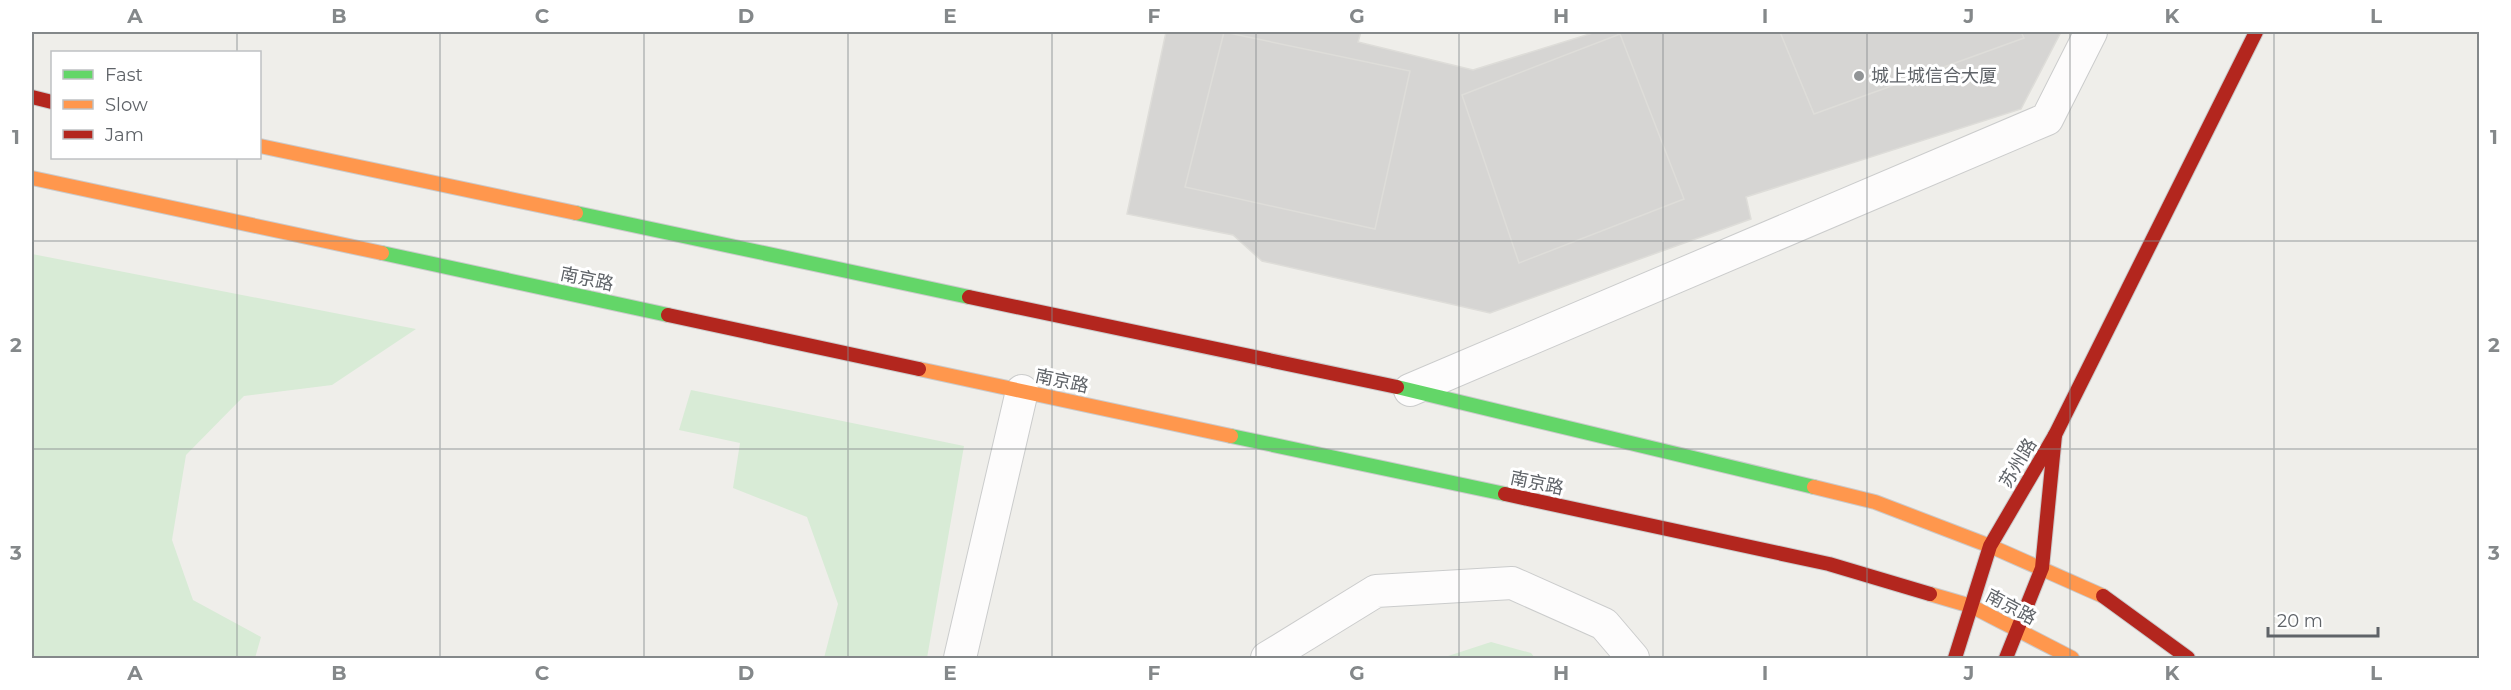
<svg xmlns="http://www.w3.org/2000/svg" width="2511" height="690" font-family="Montserrat,'Noto Sans SC',sans-serif">
	<style>
		.green { fill: #d8ebd6 }
		.building { fill: #d6d5d3; stroke: #deddd9; stroke-width: 1.5 }
		.lines { fill: none; stroke-linecap: round; stroke-linejoin: round }
		.street-casing { stroke: #cbcccc; stroke-width: 34 }
		.fast-casing { stroke: #cacacb; stroke-width: 16 }
		.slow-casing { stroke: #cacacb; stroke-width: 16 }
		.jam-casing { stroke: #cacacb; stroke-width: 16 }
		.street { stroke: #fdfcfc; stroke-width: 32 }
		.fast { stroke: #63d668; stroke-width: 14 }
		.slow { stroke: #ff974d; stroke-width: 14 }
		.jam { stroke: #b3261e; stroke-width: 14 }
		.grid { fill: none; stroke: #84888a; stroke-width: 1.5; stroke-opacity: 0.55 }
		.poi-dot { fill: #919496; stroke: #fff; stroke-width: 2 }
		.labels { text-anchor: middle; dominant-baseline: central; stroke-width: 6; stroke-linejoin: round; paint-order: stroke }
		.poi-label { font-size: 18px; fill: #5f6368; stroke: #fff; text-anchor: start }
		.street-label { font-size: 18px; fill: #5f6368; stroke: #fff }
		.neatline { fill: none; stroke: #84888a; stroke-width: 2 }
		.grid-label { font-size: 20px; text-anchor: middle; font-weight: bold; fill: #84888a }
	</style>
	<rect width="100%" height="100%" fill="#efeeea"/>
	<g class="green">
		<polygon points="32,254 416,329 332,385 244,396 186,455 172,540 193,600 261,637 255,658 32,658"/>
		<polygon points="691,390 964,446 927,658 824,658 838,604 807,517 733,488 740,443 679,430"/>
		<polygon points="1491,642 1531,653 1535,658 1442,658"/>
	</g>
	<g class="building">
		<polygon points="1166,32 1361,32 1358,42 1473,70 1596,32 2061,32 2021,109 1746,197 1751,219 1490,313 1262,261 1233,235 1127,214"/>
		<polygon points="1224,32 1410,71 1375,229 1185,187"/>
		<polygon points="1780,32 2021,32 2024,38 1814,114"/>
		<polygon points="1620,34 1684,199 1519,263 1462,95"/>
	</g>
	<g class="lines">
		<defs>
			<g id="street">
				<polyline points="1410,390 2047,119 2091,32"/>
				<polyline points="960,658 1022,391"/>
				<polyline points="1267,658 1376,591 1512,583 1604,624 1633,658"/>
			</g>
			<g id="fast">
				<polyline points="576,213 969,297"/>
				<polyline points="382,253 668,315"/>
				<polyline points="1397,387 1814,487"/>
				<polyline points="1231,436 1505,494"/>
			</g>
			<g id="slow">
				<polyline points="260,146 576,213"/>
				<polyline points="32,178 382,253"/>
				<polyline points="919,369 1231,436"/>
				<polyline points="1814,487 1875,502 1990,546 2103,596"/>
				<polyline points="1930,594 1971,606 2072,658"/>
			</g>
			<g id="jam">
				<polyline points="32,97 52,102"/>
				<polyline points="969,297 1397,387"/>
				<polyline points="668,315 919,369"/>
				<polyline points="2055,435 2256,32"/>
				<polyline points="1505,494 1829,564 1930,594"/>
				<polyline points="2103,596 2188,658"/>
				<polyline points="1955,658 1990,546 2055,435 2042,568 2006,658"/>
			</g>
		</defs>
		<use href="#street" class="street-casing"/>
		<use href="#fast" class="fast-casing"/>
		<use href="#slow" class="slow-casing"/>
		<use href="#jam" class="jam-casing"/>
		<use href="#street" class="street"/>
		<use href="#fast" class="fast"/>
		<use href="#slow" class="slow"/>
		<use href="#jam" class="jam"/>
	</g>
	<path class="grid" d="M237 32V52M440 32V658M644 32V658M848 32V658M1052 32V658M1256 32V658M1459 32V658M1663 32V658M1867 32V658M2070 32V658M2274 32V658M237 158V658M32 241H2480M32 449H2480"/>
	<circle class="poi-dot" cx="1859" cy="76" r="6"/>
	<g class="labels">
		<g class="poi-label">
			<text x="1871" y="76">城上城信合大厦</text>
		</g>
		<g class="street-label">
			<text transform="translate(587 279) rotate(12)">南京路</text>
			<text transform="translate(1062 381) rotate(12)">南京路</text>
			<text transform="translate(2018 463) rotate(-59)">苏州路</text>
			<text transform="translate(1537 483) rotate(12)">南京路</text>
			<text transform="translate(2011 607) rotate(28)">南京路</text>
		</g>
	</g>
	<rect width="2511" height="690" fill="none" stroke="#ffffff" stroke-width="66"/>
	<rect x="51" y="51" width="210" height="108" fill="#ffffff" stroke="#bfc1c3" stroke-width="1.5"/>
	<rect x="63" y="70" width="30" height="9" fill="#63d668" stroke="#bfc1c3" stroke-width="1.5"/>
	<text x="105" y="81" font-size="18" fill="#5f6368">Fast</text>
	<rect x="63" y="100" width="30" height="9" fill="#ff974d" stroke="#bfc1c3" stroke-width="1.5"/>
	<text x="105" y="111" font-size="18" fill="#5f6368">Slow</text>
	<rect x="63" y="130" width="30" height="9" fill="#b3261e" stroke="#bfc1c3" stroke-width="1.5"/>
	<text x="105" y="141" font-size="18" fill="#5f6368">Jam</text>
	<path d="M2268 627v9h110v-9" fill="none" stroke="#5f6368" stroke-width="3"/>
	<text x="2277" y="627" font-size="18" fill="#5f6368" stroke="#ffffff" stroke-width="4.5" paint-order="stroke">20 m</text>
	<rect x="33" y="33" width="2445" height="624" class="neatline"/>
	<g class="grid-label">
		<text x="135" y="23">A</text>
		<text x="339" y="23">B</text>
		<text x="542" y="23">C</text>
		<text x="746" y="23">D</text>
		<text x="950" y="23">E</text>
		<text x="1154" y="23">F</text>
		<text x="1357" y="23">G</text>
		<text x="1561" y="23">H</text>
		<text x="1765" y="23">I</text>
		<text x="1969" y="23">J</text>
		<text x="2172" y="23">K</text>
		<text x="2376" y="23">L</text>
		<text x="16" y="144">1</text>
		<text x="2494" y="144">1</text>
		<text x="16" y="352">2</text>
		<text x="2494" y="352">2</text>
		<text x="16" y="560">3</text>
		<text x="2494" y="560">3</text>
		<text x="135" y="680">A</text>
		<text x="339" y="680">B</text>
		<text x="542" y="680">C</text>
		<text x="746" y="680">D</text>
		<text x="950" y="680">E</text>
		<text x="1154" y="680">F</text>
		<text x="1357" y="680">G</text>
		<text x="1561" y="680">H</text>
		<text x="1765" y="680">I</text>
		<text x="1969" y="680">J</text>
		<text x="2172" y="680">K</text>
		<text x="2376" y="680">L</text>
	</g>
</svg>
